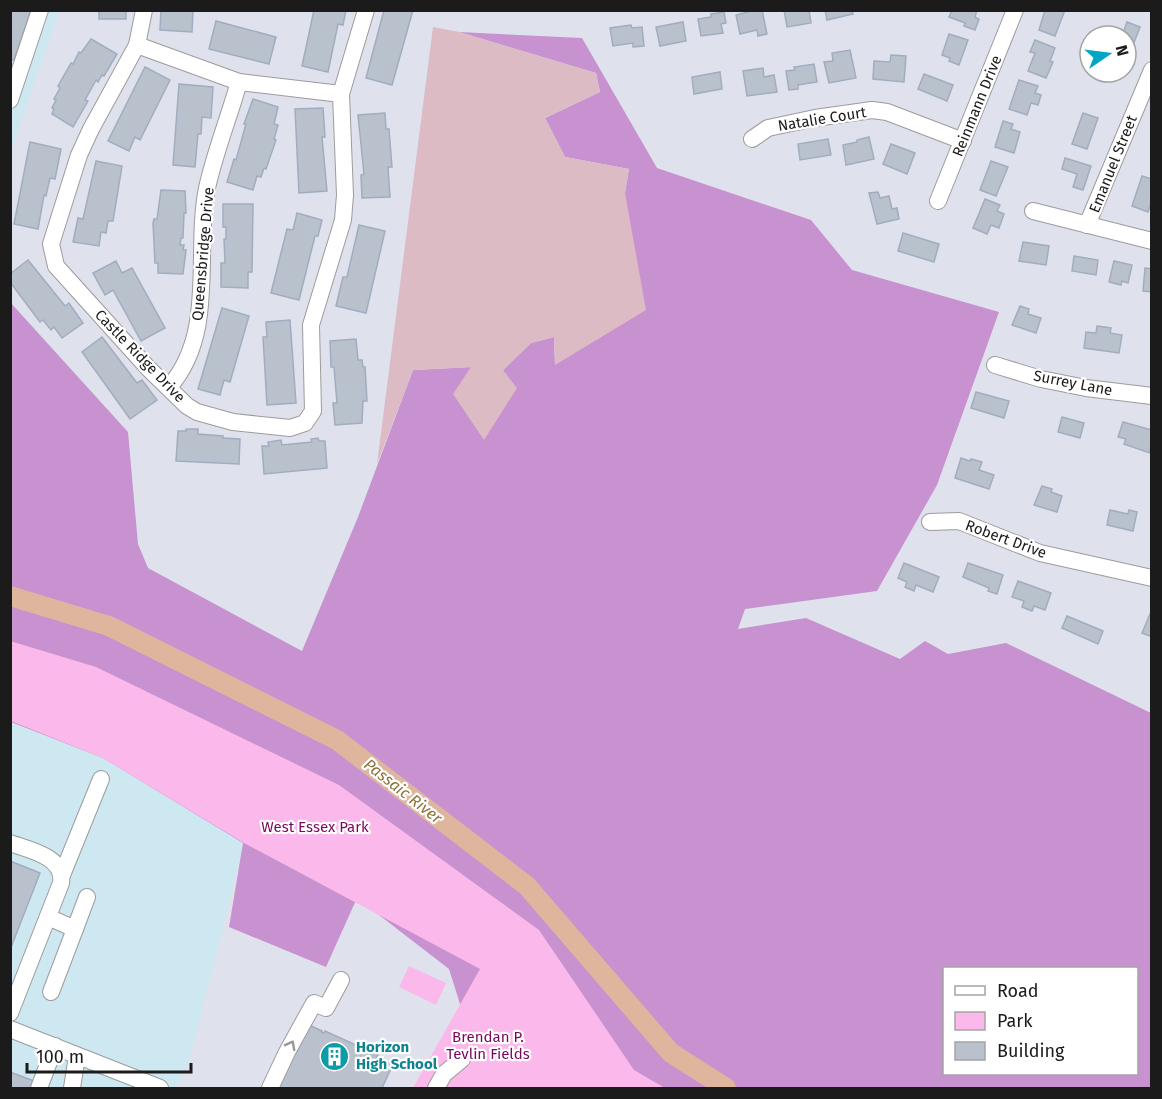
<svg xmlns="http://www.w3.org/2000/svg" width="1162" height="1099" font-family="'Fira Sans',sans-serif">
	<style>
		.commercial { fill: #cde8f0 }
		.forest { fill: #c792cf; fill-rule: evenodd }
		.wetland { fill: #dcbbc5 }
		.park { fill: #fbb8eb }
		.lines { fill: none; stroke-linecap: round; stroke-linejoin: round }
		.river { stroke: #ddb69d; stroke-width: 20 }
		.building { fill: #b9c1cd; stroke: #a1adbf; stroke-width: 1.5 }
		.minor-casing { stroke: #9c9c9c; stroke-width: 18 }
		.minor { stroke: #fff; stroke-width: 16 }
		.oneway { stroke: #989898 }
		.labels { text-anchor: middle; dominant-baseline: central; stroke-width: 4.5; stroke-linejoin: round; paint-order: stroke }
		.street-label { font-size: 15px; fill: #1b1b1b; stroke: #fff }
		.park-label { font-size: 15px; fill: #7b065e; stroke: #fff }
		.culture-label { font-size: 15px; font-weight: bold; fill: #0d838f; stroke: #fff; text-anchor: start }
		.water-label { font-size: 16px; font-style: italic; fill: #8e723a; stroke: #fff }
	</style>
	<rect width="100%" height="100%" fill="#dfe2ed"/>
	<g class="commercial">
		<polygon points="11,11 59,11 11,152"/>
		<polygon points="10,722 103,758 244,843 188,1065 175,1088 11,1088"/>
	</g>
	<path class="forest" d="M459 32 582 38 657 168 811 220 852 270 999 312 937 485 877 591 745 609 738 629 806 618 900 659 925 641 948 654 1006 643 1151 713V1088H520L477 1058 449 969 357 898 326 967 229 927 243 843 103 758 11 722 10 302 128 432 138 544 148 568 302 651 358 517 413 370 472 367 503 370 531 343 554 337 555 365 625 193 629 169 565 157 545 118 600 92 596 73ZM944 968H1136V1074H944Z"/>
	<polygon class="wetland" points="433,27 459,32 596,73 600,92 545,118 565,157 629,169 625,193 646,310 555,365 554,337 531,343 503,370 517,388 484,440 453,394 471,367 413,370 377,464"/>
	<g class="park">
		<polygon points="10,641 96,667 339,785 539,930 634,1070 665,1088 413,1088 480,969 244,843 103,758 11,721"/>
		<polygon points="409,966 446,983 436,1005 399,987"/>
	</g>
	<g class="lines">
		<polyline class="river" points="10,596 109,626 337,740 527,886 671,1053 726,1088"/>
	</g>
	<g class="building">
		<polygon points="10,10 31,10 14,60 10,59"/>
		<rect x="99" y="10" width="27" height="9"/>
		<polygon points="161,10 193,10 192,32 160,30"/>
		<polygon points="314,10 346,10 343,25 338,24 328,72 302,66"/>
		<polygon points="384,10 413,10 392,85 366,78"/>
		<polygon points="755,10 762,10 767,34 758,36 757,30 740,34 736,15"/>
		<polygon points="784,10 809,10 811,23 787,27"/>
		<polygon points="825,10 852,10 853,14 827,20"/>
		<polygon points="952,10 977,10 975,17 979,19 975,30 964,26 965,23 949,17"/>
		<polygon points="1045,10 1065,10 1055,36 1039,30"/>
		<polygon points="724,12 726,23 721,24 723,33 701,36 698,19 711,17 711,14"/>
		<polygon points="216,21 276,37 269,64 209,49"/>
		<polygon points="683,22 686,41 660,46 656,27"/>
		<polygon points="1127,22 1140,27 1127,61 1126,36 1122,36"/>
		<polygon points="631,25 632,28 642,27 644,46 633,47 633,43 613,46 610,28"/>
		<polygon points="949,34 968,40 959,65 949,61 950,58 942,55"/>
		<polygon points="91,39 117,54 104,76 102,75 98,82 96,80 85,100 88,101 73,127 52,114 54,109 52,108 56,100 54,99 60,88 58,86 71,63 73,64 79,52 81,53"/>
		<polygon points="1035,40 1055,48 1050,61 1053,62 1046,78 1028,71 1035,53 1030,52"/>
		<polygon points="850,50 856,78 829,83 824,62 833,61 832,53"/>
		<polygon points="891,55 906,56 904,82 873,79 874,61 890,62"/>
		<polygon points="814,64 817,82 798,85 798,89 789,90 786,71 795,70 794,67"/>
		<polygon points="145,67 170,80 140,140 135,137 129,151 108,141"/>
		<polygon points="763,68 764,77 774,75 777,92 747,96 743,71"/>
		<polygon points="720,72 722,89 694,94 692,77"/>
		<polygon points="924,74 953,85 947,101 918,89"/>
		<polygon points="1019,80 1038,86 1035,93 1041,95 1038,105 1031,103 1027,115 1009,109"/>
		<polygon points="179,84 213,87 211,118 202,117 201,134 198,134 195,167 173,165"/>
		<polygon points="253,99 278,107 274,124 278,125 274,139 276,140 266,169 264,168 261,177 257,176 253,190 227,182 234,159 236,160 246,124 244,124"/>
		<polygon points="323,108 325,137 322,137 327,191 299,193 295,109"/>
		<polygon points="385,113 386,129 389,129 392,167 388,167 390,197 362,198 361,175 364,174 358,115"/>
		<polygon points="1083,113 1098,118 1087,149 1072,144"/>
		<polygon points="1003,121 1013,124 1011,129 1020,132 1014,153 995,147"/>
		<polygon points="869,137 874,159 846,165 843,145 857,142 857,140"/>
		<polygon points="828,139 831,155 800,160 798,144"/>
		<polygon points="30,142 61,149 55,179 50,178 46,196 44,195 38,229 14,224"/>
		<polygon points="891,144 915,153 907,174 883,164"/>
		<polygon points="1065,158 1091,166 1083,190 1073,187 1077,174 1062,169"/>
		<polygon points="96,161 122,166 113,221 108,221 106,233 101,232 99,246 73,242 78,218 83,219"/>
		<polygon points="991,161 1008,167 996,196 980,190"/>
		<polygon points="1142,176 1152,179 1152,200 1148,212 1132,206"/>
		<polygon points="161,190 185,191 186,213 184,213 183,238 181,238 180,245 184,245 183,250 186,250 183,274 158,273 158,263 155,263 153,223 154,219 157,219"/>
		<polygon points="878,192 880,198 889,196 892,209 897,208 899,219 877,224 869,193"/>
		<polygon points="985,199 1000,205 997,211 1004,214 999,228 991,225 987,234 973,228"/>
		<polygon points="223,204 253,204 252,272 248,272 248,288 221,287 221,263 225,263 224,239 226,239 226,227 223,227"/>
		<polygon points="297,213 322,220 318,236 315,236 299,300 271,293 287,229 293,230"/>
		<polygon points="359,225 385,231 366,313 336,306 343,277 347,277"/>
		<polygon points="903,233 939,244 934,262 898,251"/>
		<polygon points="1023,242 1049,246 1046,265 1019,261"/>
		<polygon points="1074,256 1098,260 1096,275 1072,271"/>
		<polygon points="28,260 65,306 69,303 83,323 62,338 54,327 51,330 43,320 40,322 10,282 10,274"/>
		<polygon points="116,261 122,273 132,268 165,328 141,341 113,290 105,295 93,273"/>
		<polygon points="1114,261 1132,265 1128,283 1122,281 1121,285 1109,282"/>
		<polygon points="1145,268 1152,269 1152,292 1143,291"/>
		<polygon points="1020,306 1029,309 1028,314 1041,318 1036,333 1012,325"/>
		<polygon points="222,308 249,316 230,382 224,380 220,395 198,389"/>
		<polygon points="290,320 296,403 267,405 263,337 267,337 266,322"/>
		<polygon points="1097,326 1111,328 1110,333 1122,335 1119,353 1084,348 1086,332 1096,333"/>
		<polygon points="102,337 137,383 142,380 157,400 130,419 82,352"/>
		<polygon points="356,339 358,360 362,360 363,367 365,367 367,401 363,401 362,423 335,425 333,403 337,403 334,367 331,367 330,341"/>
		<polygon points="976,392 1009,401 1004,418 971,408"/>
		<polygon points="1062,417 1084,423 1080,438 1058,432"/>
		<polygon points="1123,422 1152,430 1150,453 1124,444 1126,439 1118,437"/>
		<polygon points="186,429 198,429 198,434 223,436 223,438 240,439 239,464 176,461 178,431 186,431"/>
		<polygon points="318,438 319,441 325,441 327,468 264,474 262,446 269,446 268,442 281,440 282,445 312,442 311,439"/>
		<polygon points="961,458 970,461 971,459 982,462 979,470 994,475 989,489 955,478"/>
		<polygon points="1042,486 1052,489 1051,492 1062,496 1057,512 1034,505"/>
		<polygon points="1110,510 1128,514 1129,510 1137,512 1133,531 1107,525"/>
		<polygon points="904,563 939,577 933,592 916,585 914,591 905,587 907,582 898,578"/>
		<polygon points="968,563 1003,575 997,594 988,591 989,588 963,577"/>
		<polygon points="1018,581 1051,593 1045,610 1034,606 1032,611 1022,607 1024,601 1012,597"/>
		<polygon points="1150,614 1152,615 1152,637 1142,633"/>
		<polygon points="1067,616 1103,631 1098,644 1062,628"/>
		<polygon points="10,861 40,873 10,950"/>
		<polygon points="307,1024 322,1031 321,1032 324,1033 325,1031 378,1055 376,1058 393,1064 382,1088 278,1088"/>
		<polygon points="10,1072 34,1081 31,1088 10,1088"/>
	</g>
	<g class="lines">
		<defs>
			<g id="minor">
				<polyline points="144,10 137,45 91,129 79,155 51,244 56,266 148,368 187,406 197,412 233,422 290,428 305,423 313,411 311,325 343,220 345,195 341,94 366,10"/>
				<polyline points="137,45 239,82 341,94"/>
				<polyline points="10,100 40,10"/>
				<polyline points="752,139 768,128 815,118 872,110 887,112 963,141"/>
				<polyline points="938,201 1015,10"/>
				<polyline points="1033,211 1152,241"/>
				<polyline points="1087,225 1152,70"/>
				<polyline points="995,365 1041,379 1086,388 1152,396"/>
				<path d="M169 387C217 333 194 252 207 188 215 152 229 117 239 82"/>
				<polyline points="930,522 959,521 1040,553 1152,578"/>
				<path d="M10 843C30 850 65 857 61 883L10 1013"/>
				<polyline points="62,875 101,779"/>
				<polyline points="48,917 75,929 87,897"/>
				<polyline points="51,992 75,929"/>
				<polyline points="10,1029 160,1088"/>
				<polyline points="39,1088 55,1046"/>
				<polyline points="72,1088 77,1056"/>
				<polyline points="270,1088 287,1052 314,1003 326,1008 341,980"/>
				<polyline points="436,1088 444,1074 462,1059"/>
			</g>
		</defs>
		<use href="#minor" class="minor-casing"/>
		<use href="#minor" class="minor"/>
	</g>
	<defs><path id="oneway-chevron" d="M-2-3.5L2.5 0L-2 3.5" fill="none" stroke-width="1.6" stroke-linecap="round" stroke-linejoin="round" transform="scale(1.5)"/></defs>
	<use class="oneway" href="#oneway-chevron" transform="translate(291 1045) rotate(-62)"/>
	<defs>
		<symbol id="building-disc" viewBox="-11 -11 22 22"><circle r="9.5" fill="#0f9aa8" stroke="#fff"/><path d="M-4-6H4V6H1V3H-1V6H-4ZM-2.5-4.3h1.7v1.8h-1.7ZM.8-4.3h1.7v1.8H.8ZM-2.5-1h1.7V.8h-1.7ZM.8-1h1.7V.8H.8Z" fill="#fff"/></symbol>
	</defs>
	<g fill-rule="evenodd">
		<use href="#building-disc" x="318" y="1040" width="33" height="33"/>
	</g>
	<g class="labels">
		<g class="street-label">
			<text transform="translate(977 106) rotate(-68)">Reinmann Drive</text>
			<text transform="translate(822 119) rotate(-9)">Natalie Court</text>
			<text transform="translate(1113 164) rotate(-68)">Emanuel Street</text>
			<text transform="translate(203 254) rotate(-85)">Queensbridge Drive</text>
			<text transform="translate(140 356) rotate(46)">Castle Ridge Drive</text>
			<text transform="translate(1073 383) rotate(11)">Surrey Lane</text>
			<text transform="translate(1006 539) rotate(20)">Robert Drive</text>
		</g>
		<g class="park-label">
			<text x="315" y="827">West Essex Park</text>
			<text x="488" y="1037">Brendan P.<tspan x="488" dy="17">Tevlin Fields</tspan></text>
		</g>
		<g class="culture-label">
			<text x="356" y="1047">Horizon<tspan x="356" dy="17">High School</tspan></text>
		</g>
		<g class="water-label">
			<text transform="translate(403 791) rotate(38)">Passaic River</text>
		</g>
	</g>
	<rect width="1162" height="1099" fill="none" stroke="#1b1b1b" stroke-width="24"/>
	<rect x="943" y="967" width="195" height="108" fill="#ffffff" stroke="#a4a4a4" stroke-width="1.5"/>
	<rect x="955" y="986" width="30" height="9" fill="#ffffff" stroke="#a4a4a4" stroke-width="1.5"/>
	<text x="997" y="997" font-size="18" fill="#1b1b1b">Road</text>
	<rect x="955" y="1012" width="30" height="18" fill="#fbb8eb" stroke="#a4a4a4" stroke-width="1.5"/>
	<text x="997" y="1027" font-size="18" fill="#1b1b1b">Park</text>
	<rect x="955" y="1042" width="30" height="18" fill="#b9c1cd" stroke="#a4a4a4" stroke-width="1.5"/>
	<text x="997" y="1057" font-size="18" fill="#1b1b1b">Building</text>
	<g transform="translate(1108 54) rotate(76)"><circle r="28" fill="#ffffff" stroke="#a4a4a4" stroke-width="1.5"/>
	<path d="M0-4.5L10 22L0 15L-10 22Z" fill="#00a5c6"/>
	<text y="-9" font-size="16" font-weight="bold" text-anchor="middle" fill="#1b1b1b">N</text>
	</g>
	<path d="M27 1063v9h164v-9" fill="none" stroke="#1b1b1b" stroke-width="3"/>
	<text x="36" y="1063" font-size="18" fill="#1b1b1b" stroke="#ffffff" stroke-width="4.5" paint-order="stroke">100 m</text>
</svg>
